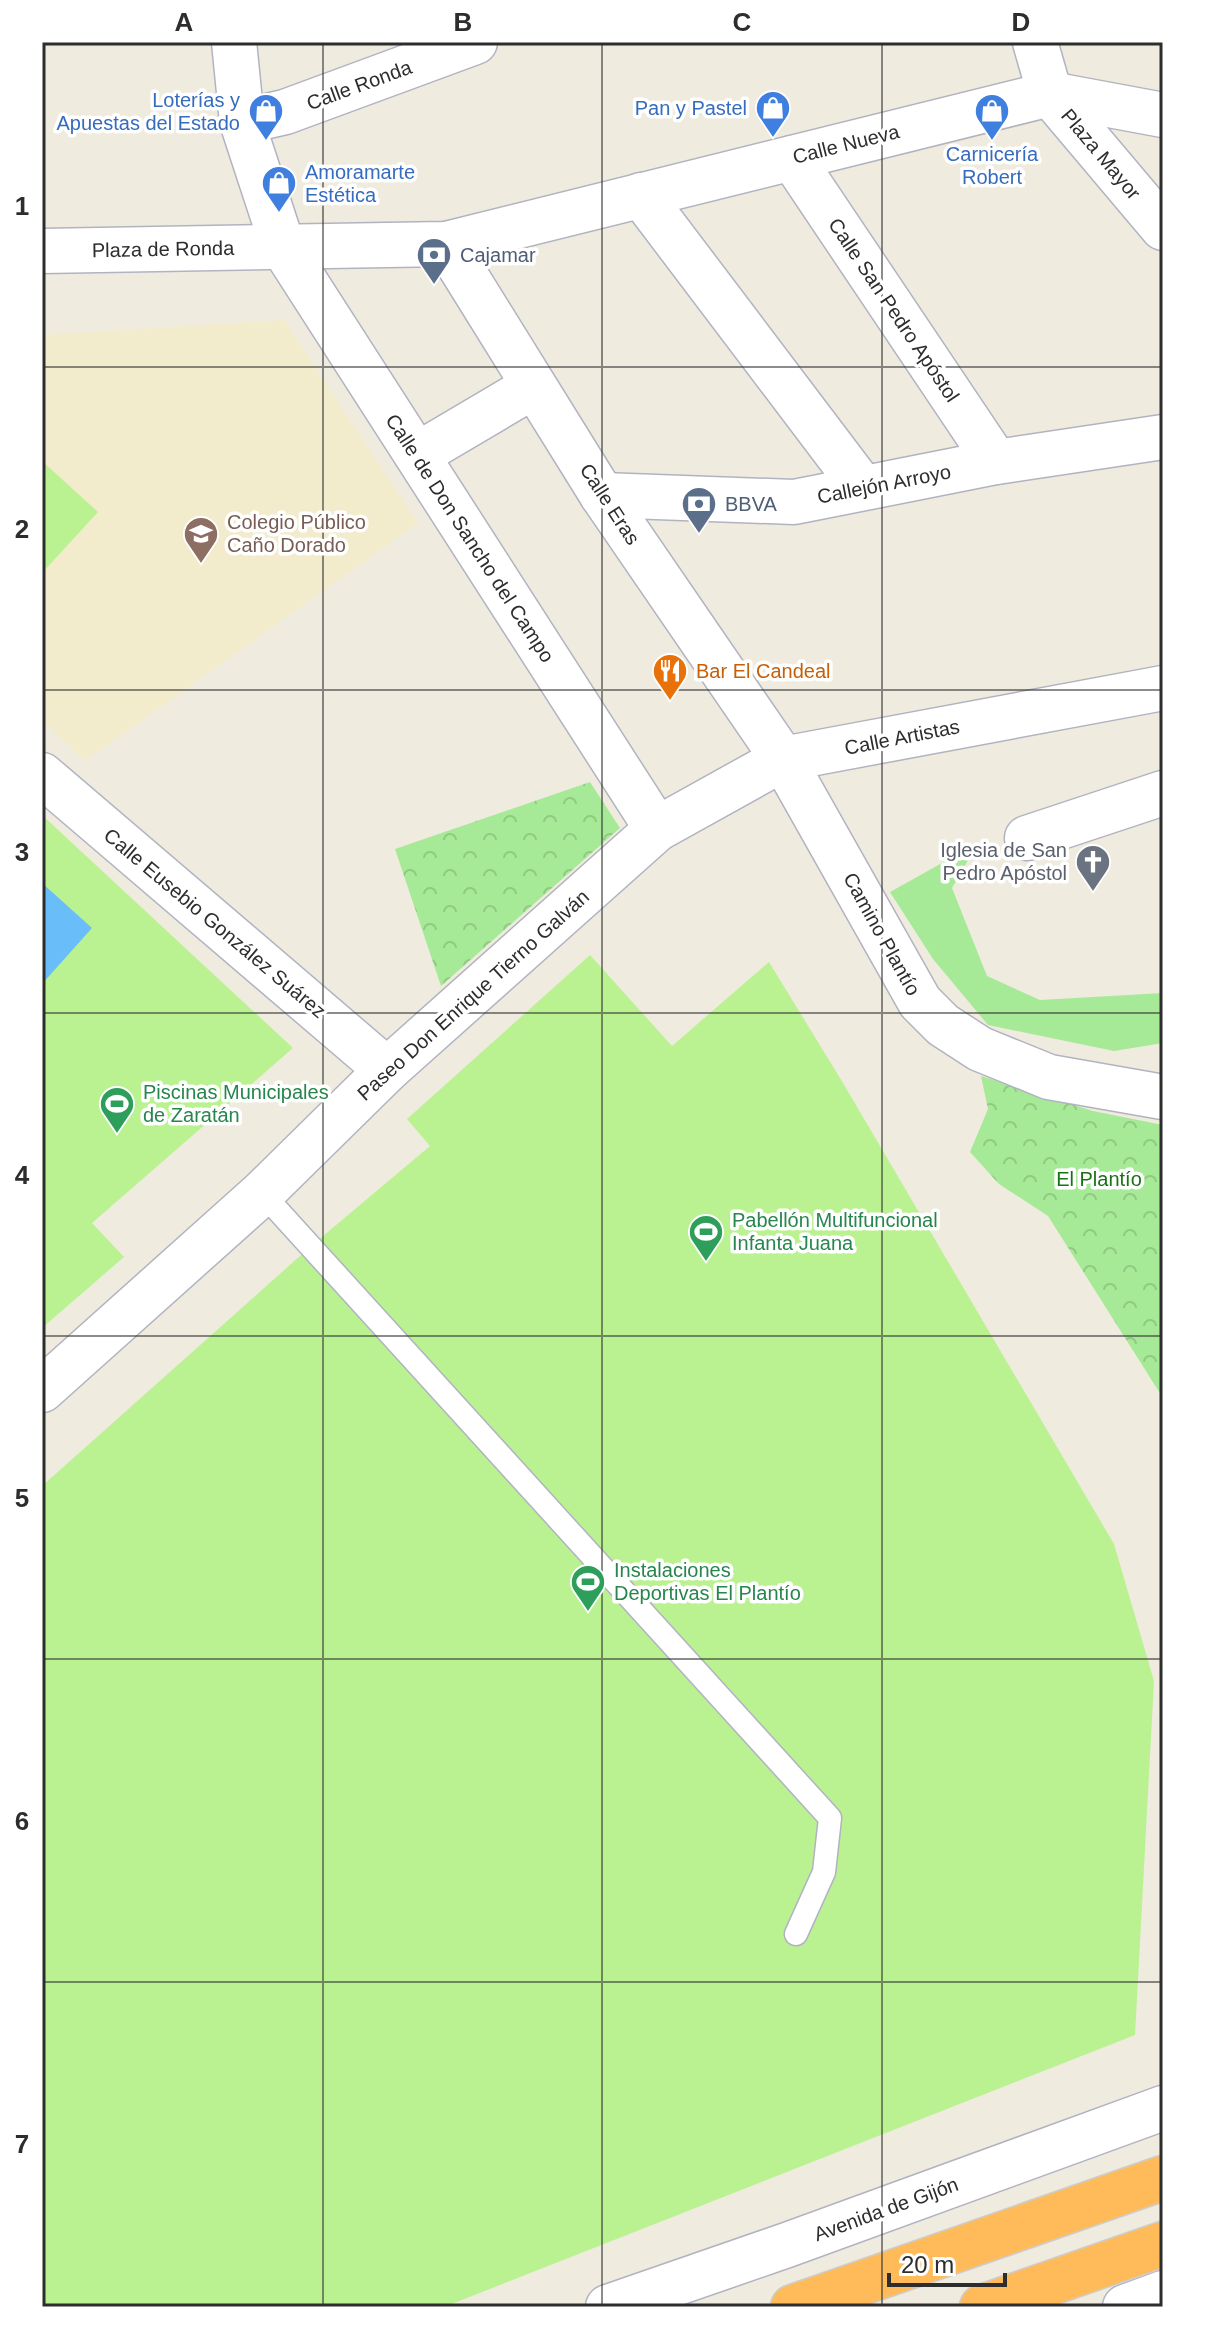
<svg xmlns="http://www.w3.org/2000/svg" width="1205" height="2349" font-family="Helvetica,sans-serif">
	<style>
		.education { fill: #f2eccd }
		.grass { fill: #a6ea97 }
		.forest { fill: url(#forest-crowns) }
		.pitch { fill: #baf292 }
		.water { fill: #69bdf9 }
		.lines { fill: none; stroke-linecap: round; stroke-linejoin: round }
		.lane-casing { stroke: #b2b3c1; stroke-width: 25 }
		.street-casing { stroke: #b2b3c1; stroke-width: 47 }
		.secondary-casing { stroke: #b2b3c1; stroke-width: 47 }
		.highway-casing { stroke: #cdcdcd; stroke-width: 47 }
		.lane { stroke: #fff; stroke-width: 22 }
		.street { stroke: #fff; stroke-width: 44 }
		.secondary { stroke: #fff; stroke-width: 44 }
		.highway { stroke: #ffbb5a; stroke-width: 44 }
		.grid { fill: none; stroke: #2d2d2d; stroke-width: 2; stroke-opacity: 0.55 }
		.labels { text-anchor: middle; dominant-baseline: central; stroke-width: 7; stroke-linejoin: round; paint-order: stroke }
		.street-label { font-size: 20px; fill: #2d2d2d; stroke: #fff }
		.shop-label { font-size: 20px; fill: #366cbe; stroke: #fff; text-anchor: end }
		.service-label { font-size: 20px; fill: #4e5e75; stroke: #fff; text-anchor: start }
		.education-label { font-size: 20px; fill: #785e54; stroke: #fff; text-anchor: start }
		.food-label { font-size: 20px; fill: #c56008; stroke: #fff; text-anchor: start }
		.worship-label { font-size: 20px; fill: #5b616d; stroke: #fff; text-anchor: end }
		.leisure-label { font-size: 20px; fill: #27864d; stroke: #fff; text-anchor: start }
		.park-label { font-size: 20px; fill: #197214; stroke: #fff }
		.neatline { fill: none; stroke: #2d2d2d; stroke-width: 3 }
		.grid-label { font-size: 26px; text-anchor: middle; font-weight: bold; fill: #2d2d2d }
	</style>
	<defs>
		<pattern id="forest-crowns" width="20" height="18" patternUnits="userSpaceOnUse" patternTransform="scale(2)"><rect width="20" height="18" fill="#a6ea97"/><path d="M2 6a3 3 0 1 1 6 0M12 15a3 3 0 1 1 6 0" fill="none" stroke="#8fc982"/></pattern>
	</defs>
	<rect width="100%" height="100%" fill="#efebde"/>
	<polygon class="education" points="284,320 418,523 85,761 42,720 42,335"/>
	<polygon class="grass" points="978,843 952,888 987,976 1040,1000 1163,993 1163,1043 1114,1051 988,1025 933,959 890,892"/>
	<g class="forest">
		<polygon points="590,782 620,828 441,986 395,849"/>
		<polygon points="981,1076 1093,1111 1163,1125 1163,1398 1048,1216 999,1184 970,1152 988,1109"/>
	</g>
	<g class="pitch">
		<polygon points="42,461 98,512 42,573"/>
		<polygon points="42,815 293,1048 92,1223 124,1257 42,1328"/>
		<polygon points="590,955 672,1046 769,962 843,1083 1114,1544 1154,1681 1135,2035 444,2307 42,2307 42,1486 310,1247 430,1146 407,1119"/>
	</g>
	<polygon class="water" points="42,883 92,928 42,984"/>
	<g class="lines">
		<defs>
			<polyline id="lane" points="262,1193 830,1818 824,1872 796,1934"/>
			<g id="street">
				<polyline points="234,42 242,122 283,247 657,829"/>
				<polyline points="1035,42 1050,94 1163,228"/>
				<polyline points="242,122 285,112 475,42"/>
				<polyline points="792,158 996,462"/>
				<polyline points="641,195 862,487"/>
				<polyline points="446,244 602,495 783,759 920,1002 943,1025 980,1049 1049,1077 1163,1097"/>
				<polyline points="42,251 446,244 1050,94 1163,115"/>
				<polyline points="417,455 534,386"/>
				<polyline points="602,495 794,502 996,462 1163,437"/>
				<polyline points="42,775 387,1070"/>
				<polyline points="1027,838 1163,793"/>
				<polyline points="42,1390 262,1193 387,1070 657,829 783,759 1163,688"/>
				<polyline points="1125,2307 1163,2293"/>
			</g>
			<polyline id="secondary" points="608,2307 787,2245 1163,2108"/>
			<g id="highway">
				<polyline points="793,2307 1163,2178"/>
				<polyline points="982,2307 1163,2244"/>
			</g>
		</defs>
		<use href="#lane" class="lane-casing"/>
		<use href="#street" class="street-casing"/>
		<use href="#secondary" class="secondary-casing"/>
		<use href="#highway" class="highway-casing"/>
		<use href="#lane" class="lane"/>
		<use href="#street" class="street"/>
		<use href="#secondary" class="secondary"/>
		<use href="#highway" class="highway"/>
	</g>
	<path class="grid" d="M323 42V2307M602 42V2307M882 42V2307M42 367H1163M42 690H1163M42 1013H1163M42 1336H1163M42 1659H1163M42 1982H1163"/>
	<defs>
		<symbol id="shop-pin" viewBox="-11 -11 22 30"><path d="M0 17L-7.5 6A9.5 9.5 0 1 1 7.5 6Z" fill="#3f7fe0" stroke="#fff"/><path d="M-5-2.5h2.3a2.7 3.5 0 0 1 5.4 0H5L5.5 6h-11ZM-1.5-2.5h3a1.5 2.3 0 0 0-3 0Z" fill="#fff"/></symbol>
		<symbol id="bank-pin" viewBox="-11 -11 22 30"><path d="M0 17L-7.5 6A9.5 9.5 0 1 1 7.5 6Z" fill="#5c6f8a" stroke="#fff"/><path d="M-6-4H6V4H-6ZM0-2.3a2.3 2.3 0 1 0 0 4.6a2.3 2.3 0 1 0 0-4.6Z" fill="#fff"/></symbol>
		<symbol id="school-pin" viewBox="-11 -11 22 30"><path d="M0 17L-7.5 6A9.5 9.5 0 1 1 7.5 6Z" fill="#8d6e63" stroke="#fff"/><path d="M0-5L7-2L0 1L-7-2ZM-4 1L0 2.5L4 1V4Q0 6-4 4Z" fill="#fff"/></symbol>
		<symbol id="restaurant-pin" viewBox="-11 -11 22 30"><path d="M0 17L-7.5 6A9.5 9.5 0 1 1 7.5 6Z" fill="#e8710a" stroke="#fff"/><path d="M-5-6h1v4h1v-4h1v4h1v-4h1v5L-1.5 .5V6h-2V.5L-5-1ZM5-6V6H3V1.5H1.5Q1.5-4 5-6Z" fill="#fff"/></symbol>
		<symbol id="church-pin" viewBox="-11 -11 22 30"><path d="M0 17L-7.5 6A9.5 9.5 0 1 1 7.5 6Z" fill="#6b7280" stroke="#fff"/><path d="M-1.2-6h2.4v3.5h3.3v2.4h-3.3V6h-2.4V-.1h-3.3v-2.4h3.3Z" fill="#fff"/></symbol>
		<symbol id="stadium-pin" viewBox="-11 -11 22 30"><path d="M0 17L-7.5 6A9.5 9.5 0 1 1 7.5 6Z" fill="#2e9e5b" stroke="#fff"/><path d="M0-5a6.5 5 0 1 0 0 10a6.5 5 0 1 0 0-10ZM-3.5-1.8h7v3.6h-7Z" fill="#fff"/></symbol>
	</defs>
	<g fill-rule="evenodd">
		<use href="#shop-pin" x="753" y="88" width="40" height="54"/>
		<use href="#shop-pin" x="246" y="91" width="40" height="54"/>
		<use href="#shop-pin" x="972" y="91" width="40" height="54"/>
		<use href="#shop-pin" x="259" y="163" width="40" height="54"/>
		<use href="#bank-pin" x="414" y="235" width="40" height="54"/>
		<use href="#bank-pin" x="679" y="484" width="40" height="54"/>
		<use href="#school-pin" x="181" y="514" width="40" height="54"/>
		<use href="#restaurant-pin" x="650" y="651" width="40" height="54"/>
		<use href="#church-pin" x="1073" y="842" width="40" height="54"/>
		<use href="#stadium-pin" x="97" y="1084" width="40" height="54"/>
		<use href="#stadium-pin" x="686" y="1212" width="40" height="54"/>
		<use href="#stadium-pin" x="568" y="1562" width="40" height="54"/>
	</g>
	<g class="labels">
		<g class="street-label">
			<text transform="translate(359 85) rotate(-20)">Calle Ronda</text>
			<text transform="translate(846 144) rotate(-14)">Calle Nueva</text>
			<text transform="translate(1101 154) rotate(50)">Plaza Mayor</text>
			<text transform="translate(163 249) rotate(-1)">Plaza de Ronda</text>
			<text transform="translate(894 310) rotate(56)">Calle San Pedro Apóstol</text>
			<text transform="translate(884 484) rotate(-11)">Callejón Arroyo</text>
			<text transform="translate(610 504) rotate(57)">Calle Eras</text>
			<text transform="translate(470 538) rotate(57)">Calle de Don Sancho del Campo</text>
			<text transform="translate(902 737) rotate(-11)">Calle Artistas</text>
			<text transform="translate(215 923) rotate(40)">Calle Eusebio González Suárez</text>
			<text transform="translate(882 934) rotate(61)">Camino Plantío</text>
			<text transform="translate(473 995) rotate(-42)">Paseo Don Enrique Tierno Galván</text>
			<text transform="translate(886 2209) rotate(-20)">Avenida de Gijón</text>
		</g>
		<g class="shop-label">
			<text x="240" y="100">Loterías y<tspan x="240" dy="23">Apuestas del Estado</tspan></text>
			<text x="747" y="108">Pan y Pastel</text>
			<text x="992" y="154" text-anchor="middle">Carnicería<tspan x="992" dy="23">Robert</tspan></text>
			<text x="305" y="172" text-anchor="start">Amoramarte<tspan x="305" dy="23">Estética</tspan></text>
		</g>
		<g class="service-label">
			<text x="460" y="255">Cajamar</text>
			<text x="725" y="504">BBVA</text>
		</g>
		<g class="education-label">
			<text x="227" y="522">Colegio Público<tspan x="227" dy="23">Caño Dorado</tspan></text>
		</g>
		<g class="food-label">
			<text x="696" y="671">Bar El Candeal</text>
		</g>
		<g class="worship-label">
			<text x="1067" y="850">Iglesia de San<tspan x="1067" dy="23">Pedro Apóstol</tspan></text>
		</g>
		<g class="leisure-label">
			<text x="143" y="1092">Piscinas Municipales<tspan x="143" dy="23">de Zaratán</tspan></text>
			<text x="732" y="1220">Pabellón Multifuncional<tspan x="732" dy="23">Infanta Juana</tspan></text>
			<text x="614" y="1570">Instalaciones<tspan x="614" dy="23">Deportivas El Plantío</tspan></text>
		</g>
		<g class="park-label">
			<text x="1099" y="1179">El Plantío</text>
		</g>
	</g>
	<rect width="1205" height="2349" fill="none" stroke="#ffffff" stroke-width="88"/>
	<path d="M889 2273v12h116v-12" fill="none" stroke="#2d2d2d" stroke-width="4"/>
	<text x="901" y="2273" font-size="24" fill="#2d2d2d" stroke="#ffffff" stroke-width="6" paint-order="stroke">20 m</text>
	<rect x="44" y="44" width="1117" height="2261" class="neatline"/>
	<g class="grid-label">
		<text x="184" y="31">A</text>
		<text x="463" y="31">B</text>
		<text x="742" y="31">C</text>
		<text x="1021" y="31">D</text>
		<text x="22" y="215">1</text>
		<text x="22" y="538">2</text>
		<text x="22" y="861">3</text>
		<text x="22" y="1184">4</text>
		<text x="22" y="1507">5</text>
		<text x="22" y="1830">6</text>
		<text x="22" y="2153">7</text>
	</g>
</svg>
